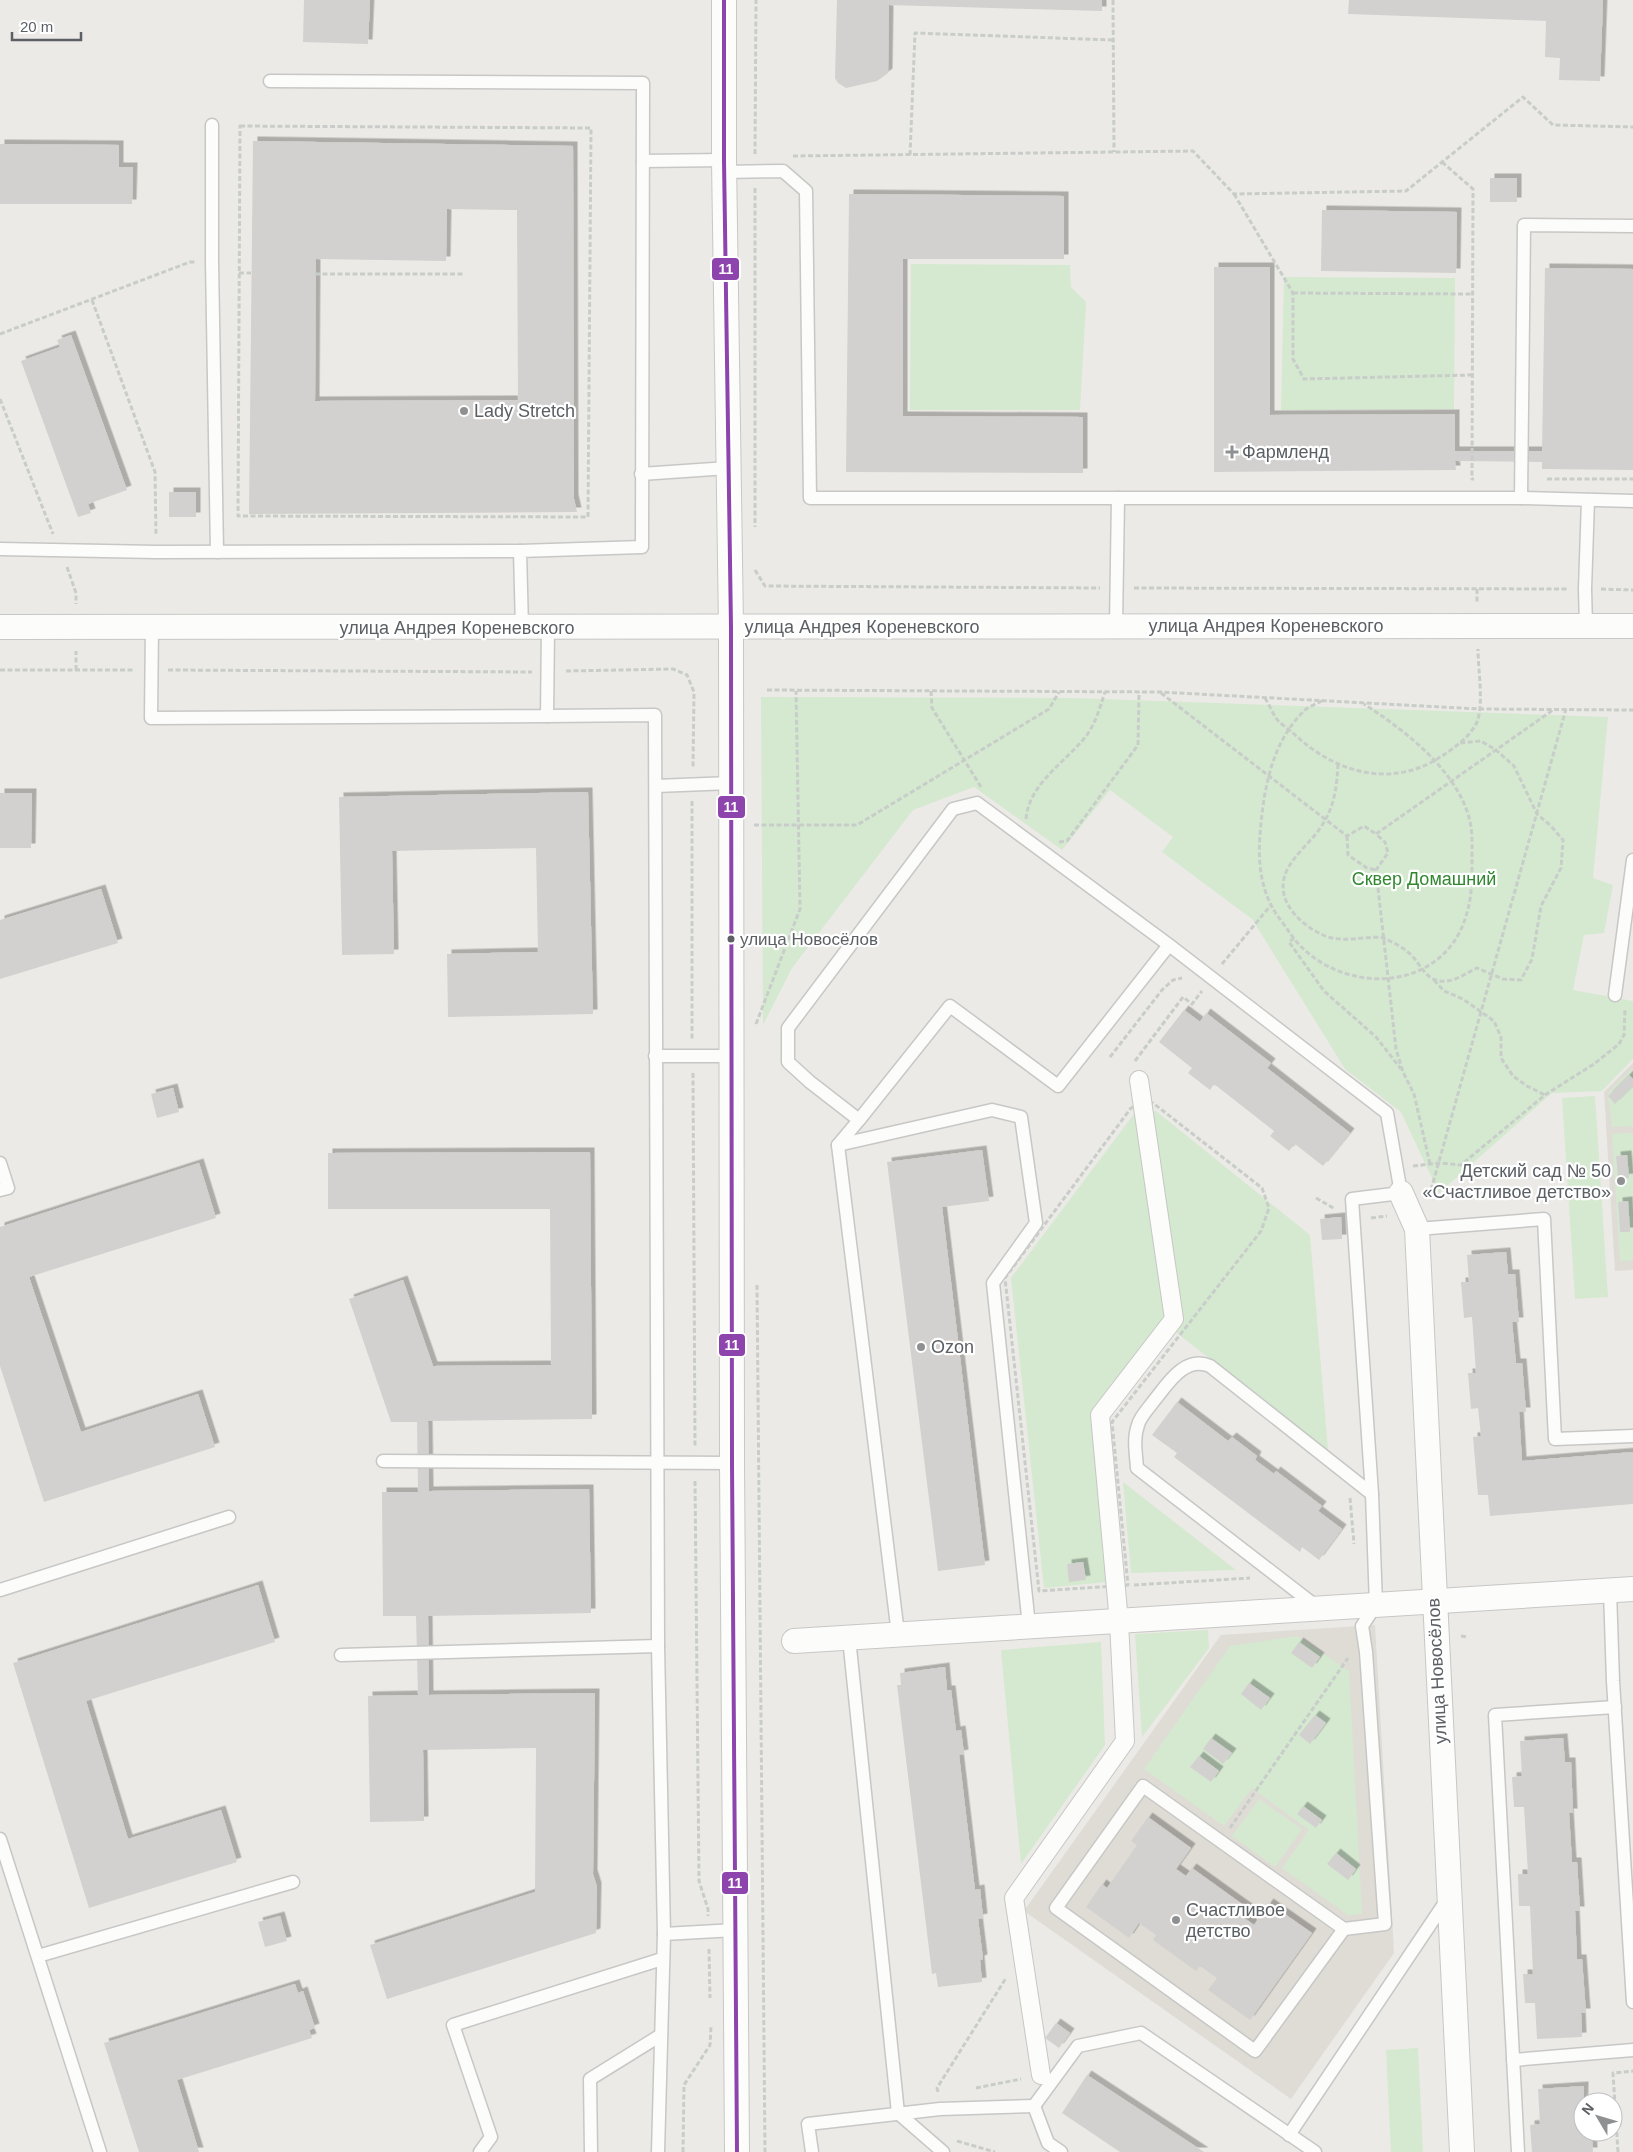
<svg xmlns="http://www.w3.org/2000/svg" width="1633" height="2152" font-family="Helvetica,sans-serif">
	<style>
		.education { fill: #dfdcd6 }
		.green { fill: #d4e9d0 }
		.building { fill: #d3d1cf; fill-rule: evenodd; filter: url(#shadow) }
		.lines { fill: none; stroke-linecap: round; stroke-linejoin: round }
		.service-casing { stroke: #c7c7c6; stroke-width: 15 }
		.pedestrian-casing { stroke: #c7c7c6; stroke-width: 20 }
		.minor-casing { stroke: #c7c7c6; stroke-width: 26 }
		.path { stroke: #c8cdc9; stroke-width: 3; stroke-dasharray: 5 2.5; stroke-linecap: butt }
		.service { stroke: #fcfcfb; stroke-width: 12 }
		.pedestrian { stroke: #fcfcfb; stroke-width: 18 }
		.minor { stroke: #fcfcfb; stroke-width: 24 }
		.bus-1-casing { stroke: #fff; stroke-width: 8 }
		.bus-1 { stroke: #8e44ad; stroke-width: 4 }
		.poi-dot { fill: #8e9092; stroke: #fff; stroke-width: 2 }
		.bus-dot { fill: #5b6065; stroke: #fff; stroke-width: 2 }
		.labels { text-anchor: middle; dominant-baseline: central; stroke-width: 4.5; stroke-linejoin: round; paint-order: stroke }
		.bus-label { font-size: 17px; fill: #5b6065; stroke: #fff; text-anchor: start }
		.poi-label { font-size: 18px; fill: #5b6065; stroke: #fff; text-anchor: start }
		.street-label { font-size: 18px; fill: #5b6065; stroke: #fff }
		.park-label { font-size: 18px; fill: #318730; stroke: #fff }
		.line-badge { stroke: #fff; stroke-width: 2 }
		.badge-label { font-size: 14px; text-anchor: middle; font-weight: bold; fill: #fff }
	</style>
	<defs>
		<filter id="shadow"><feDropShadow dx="4.5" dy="-4.5" stdDeviation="0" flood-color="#0004"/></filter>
	</defs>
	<rect width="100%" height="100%" fill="#eceae6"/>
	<g class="education">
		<polygon points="1633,1063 1633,1270 1615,1271 1604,1092"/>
		<polygon points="1375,1625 1394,1953 1291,2099 1024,1911 1221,1635"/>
	</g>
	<g class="green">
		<polygon points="911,264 1070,265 1071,287 1086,302 1080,410 910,410"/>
		<polygon points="1284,277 1455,278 1454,409 1281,410"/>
		<polygon points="761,697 1073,698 1608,717 1593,878 1613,885 1604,933 1584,935 1573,990 1633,1001 1633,1059 1602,1091 1552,1093 1439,1193 1401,1112 1345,1069 1252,919 1162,852 1173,837 1110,790 1062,850 974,787 913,810 792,968 763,1025"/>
		<polygon points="1633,1068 1633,1126 1612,1127 1608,1093"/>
		<polygon points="1595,1096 1608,1297 1575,1299 1562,1098"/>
		<polygon points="1156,1111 1310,1235 1328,1450 1164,1323 1094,1415 1107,1582 1044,1588 1011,1278 1134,1114"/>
		<polygon points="1633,1133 1633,1260 1620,1261 1612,1134"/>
		<polygon points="1123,1482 1236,1570 1131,1573"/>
		<polygon points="1208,1630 1209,1648 1142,1737 1135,1634"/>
		<polygon points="1297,1636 1349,1671 1362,1914 1348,1915 1282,1868 1309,1830 1252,1788 1224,1826 1144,1769 1230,1646"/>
		<polygon points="1101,1642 1105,1745 1021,1864 1001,1650"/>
		<polygon points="1259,1799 1302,1829 1275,1867 1232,1836"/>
		<polygon points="1418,2048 1423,2152 1391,2152 1386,2050"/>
	</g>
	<g class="building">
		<polygon points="304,0 370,0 368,44 303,42"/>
		<polygon points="837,0 1102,0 1102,11 889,5 888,73 877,81 846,88 838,83 835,78"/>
		<polygon points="1349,0 1603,0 1600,81 1559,80 1560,58 1545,57 1546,21 1348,14"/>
		<path d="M253 141 573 146 574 499 577 512 249 514ZM447 209 517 210 518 400 315 401 316 259 446 261Z"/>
		<polygon points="0,144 119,145 119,167 133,167 132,204 0,204"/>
		<rect x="1490" y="178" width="27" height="24"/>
		<polygon points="849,194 1064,196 1064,259 903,259 903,416 1083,417 1083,473 846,472"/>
		<polygon points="1322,210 1457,212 1456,273 1321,271"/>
		<polygon points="1214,267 1270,267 1270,415 1455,414 1455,451 1542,451 1545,268 1633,269 1633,470 1542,469 1542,462 1455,461 1456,470 1214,472"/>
		<polygon points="71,335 127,490 88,504 91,513 78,517 21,361 60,347 57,340"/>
		<rect x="169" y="492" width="27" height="25"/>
		<polygon points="588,792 593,1014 448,1017 447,954 538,952 536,848 392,851 394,954 342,955 339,797"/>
		<polygon points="0,793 32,793 31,848 0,848"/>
		<polygon points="101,889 118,943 0,979 0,920"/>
		<polygon points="1184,1010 1200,1022 1206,1013 1271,1063 1267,1068 1350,1133 1323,1166 1295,1144 1289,1151 1270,1136 1274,1131 1214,1084 1210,1090 1188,1073 1192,1068 1159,1042"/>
		<polygon points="1629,1075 1633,1079 1633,1086 1615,1104 1608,1096"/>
		<polygon points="173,1088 179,1112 157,1118 151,1094"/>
		<polygon points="982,1150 989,1201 942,1207 985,1565 938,1571 887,1162"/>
		<polygon points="590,1152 592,1419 428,1421 429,1491 589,1489 591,1613 428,1616 429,1695 595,1693 593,1874 597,1887 596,1933 387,1999 370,1945 535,1892 536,1748 423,1750 424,1821 370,1822 368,1696 418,1695 416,1616 383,1616 382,1492 418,1492 417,1422 391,1422 349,1299 403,1280 433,1366 551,1365 550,1209 328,1209 328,1153"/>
		<polygon points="1627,1155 1629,1178 1618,1179 1616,1156"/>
		<polygon points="199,1163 216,1218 29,1277 81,1432 198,1394 215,1447 44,1502 0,1366 0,1227"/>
		<polygon points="1628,1201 1630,1232 1620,1232 1618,1202"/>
		<polygon points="1341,1217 1342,1239 1322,1240 1320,1219"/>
		<polygon points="1506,1252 1508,1274 1515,1274 1519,1322 1512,1322 1516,1363 1522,1363 1526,1412 1519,1412 1522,1461 1633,1452 1633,1504 1490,1516 1488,1495 1478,1495 1473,1437 1481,1436 1478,1408 1471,1409 1468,1373 1476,1373 1472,1317 1464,1318 1461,1282 1469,1282 1467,1255"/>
		<polygon points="1177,1402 1228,1441 1232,1437 1257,1456 1255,1460 1274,1474 1276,1471 1322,1506 1318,1511 1342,1529 1319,1560 1302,1547 1300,1552 1174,1457 1177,1453 1152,1435"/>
		<polygon points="1083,1562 1086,1580 1069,1582 1067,1564"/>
		<polygon points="258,1585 275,1642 86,1701 128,1839 221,1810 237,1862 89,1908 13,1663"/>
		<polygon points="1299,1642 1320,1657 1312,1668 1291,1653"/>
		<polygon points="945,1667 947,1690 951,1690 956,1731 961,1730 964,1754 959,1755 975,1890 980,1889 983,1918 978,1919 983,1959 980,1960 982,1982 938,1987 936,1973 932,1974 897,1685 901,1685 900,1673"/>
		<polygon points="1249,1683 1270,1698 1261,1710 1241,1694"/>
		<polygon points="1315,1715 1326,1723 1310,1744 1299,1735"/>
		<polygon points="1211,1738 1232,1753 1223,1764 1203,1749"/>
		<polygon points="1563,1738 1565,1762 1571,1762 1573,1813 1569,1813 1572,1862 1577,1862 1580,1911 1575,1911 1577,1959 1582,1959 1586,2013 1581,2013 1582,2037 1537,2039 1535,2003 1525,2003 1523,1974 1533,1974 1530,1906 1519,1906 1518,1874 1528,1874 1524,1807 1514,1807 1512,1777 1522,1776 1520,1741"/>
		<polygon points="1199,1756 1219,1771 1211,1782 1190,1767"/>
		<polygon points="1303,1806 1322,1820 1316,1828 1297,1814"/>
		<polygon points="1148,1817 1191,1848 1176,1869 1186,1876 1192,1868 1249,1909 1243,1917 1254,1925 1269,1903 1312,1933 1250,2020 1208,1990 1217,1978 1200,1966 1196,1971 1153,1940 1156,1935 1139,1923 1129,1938 1086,1907 1102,1884 1107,1888 1137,1845 1131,1841"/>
		<polygon points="1336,1853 1356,1869 1348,1880 1327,1864"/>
		<polygon points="280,1916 287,1941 265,1947 258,1922"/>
		<polygon points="295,1984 298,1993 303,1991 315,2028 309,2030 312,2038 177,2080 199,2152 139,2152 104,2043"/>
		<polygon points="1056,2023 1070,2033 1059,2048 1045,2038"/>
		<polygon points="1087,2075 1204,2152 1120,2152 1062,2113"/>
		<polygon points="1584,2086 1583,2132 1592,2132 1593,2152 1532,2152 1530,2125 1540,2124 1538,2089"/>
	</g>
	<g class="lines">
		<defs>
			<g id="service">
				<polyline points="270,81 643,83 642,547 520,551 522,628"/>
				<polyline points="212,125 212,262 217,552"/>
				<polyline points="643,161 724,160"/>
				<polyline points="724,172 783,171 806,191 810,498 1521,498 1633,501"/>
				<polyline points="641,474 728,468"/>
				<polyline points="1521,498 1524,225 1633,226"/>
				<polyline points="0,549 156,552 520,551"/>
				<polyline points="1116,626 1118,498"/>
				<polyline points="152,627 151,718 547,716 548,628"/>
				<polyline points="1586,627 1585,589 1588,500"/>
				<polyline points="547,716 655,715 658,1646 664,1934 658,2152"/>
				<polyline points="656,786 731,783"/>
				<polyline points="1169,945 1058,1086 950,1006 859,1120 810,1082 788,1062 788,1028 953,809 977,803 1169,945 1387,1113 1401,1193 1352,1199 1372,1494 1376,1605 1362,1626 1366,1652 1385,1924 1344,1929 1255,2051 1056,1908 1143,1786 1344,1929"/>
				<polyline points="1615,995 1633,860"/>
				<polyline points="655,1056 731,1056"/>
				<polyline points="859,1120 838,1145 898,1634"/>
				<polyline points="838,1145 992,1110 1021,1117 1036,1223 993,1283 1029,1626"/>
				<polyline points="0,1163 8,1188 0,1190"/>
				<polyline points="1417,1229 1544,1219 1555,1439 1633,1436"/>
				<polyline points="383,1461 732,1463"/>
				<polyline points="0,1590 229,1517"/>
				<polyline points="1610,1591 1613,1681 1633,2002"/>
				<path d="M1317 1607 1137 1468C1136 1453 1133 1439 1138 1425 1140 1417 1148 1409 1153 1402 1167 1385 1184 1355 1210 1366L1372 1494"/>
				<polyline points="849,1638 898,2113 943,2152"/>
				<polyline points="341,1655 658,1646"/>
				<polyline points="0,1839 100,2152"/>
				<polyline points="664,1934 735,1930"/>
				<polyline points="38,1956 293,1882"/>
				<polyline points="1513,2060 1633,2050"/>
				<polyline points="1034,2106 1078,2046 1141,2033 1315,2152"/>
				<polyline points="1034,2106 1048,2143 1061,2152"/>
				<polyline points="1289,2135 1448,1898"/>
				<polyline points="480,2152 491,2137 453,2025 662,1959"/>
				<polyline points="591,2152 590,2079 661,2035"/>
				<polyline points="812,2152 808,2124 940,2109 1034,2106"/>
				<polyline points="1518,2152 1495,1715 1615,1707"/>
			</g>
			<polyline id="pedestrian" points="1041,2075 1014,1898 1125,1741 1119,1622 1100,1415 1174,1319 1139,1080"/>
			<g id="minor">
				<polyline points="724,0 724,160 731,627 732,1463 737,2152"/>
				<polyline points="0,627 1633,626"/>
				<polyline points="1401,1193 1417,1229 1462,2152"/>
				<polyline points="794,1641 1633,1589"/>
			</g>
		</defs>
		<use href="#service" class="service-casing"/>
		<use href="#pedestrian" class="pedestrian-casing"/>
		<use href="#minor" class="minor-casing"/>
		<g class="path">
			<polyline points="1113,0 1114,152"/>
			<polygon points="240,126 591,128 588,517 238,516"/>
			<polyline points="755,154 756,0"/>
			<polyline points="910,155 915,33 1113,40"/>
			<polyline points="793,156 1193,151 1234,194 1406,191 1523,97 1553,125 1633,127"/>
			<polyline points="1442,162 1473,189 1472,479 1474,479"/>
			<polyline points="755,188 755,527"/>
			<polyline points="1234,194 1293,293 1293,359 1304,379 1471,375"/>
			<polyline points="239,273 251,273"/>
			<polyline points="315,274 463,274"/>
			<polyline points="1293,293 1472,294"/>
			<polyline points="92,300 155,472 156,536"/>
			<polyline points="0,334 190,262 196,262"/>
			<polyline points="0,399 53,534"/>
			<polyline points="1547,479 1633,479"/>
			<polyline points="67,567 76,593 76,604"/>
			<polyline points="755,570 765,586 1100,588"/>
			<polyline points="1134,588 1567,589"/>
			<polyline points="1477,589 1477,603"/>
			<polyline points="1601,589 1633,590"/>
			<polyline points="0,670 134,670"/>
			<polyline points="76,670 76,651"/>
			<polyline points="168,670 532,672"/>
			<polyline points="566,671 673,669 687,675 694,692 693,767"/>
			<polyline points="767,690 1160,692 1479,709 1633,710"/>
			<polyline points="931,691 932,708 981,787"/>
			<polyline points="1161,693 1347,836 1364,826 1376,834"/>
			<path d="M1265 698C1269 704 1272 712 1276 718 1280 724 1288 728 1293 733 1336 774 1394 790 1445 754 1457 746 1471 735 1477 722 1484 704 1478 669 1478 649"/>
			<path d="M1322 701C1316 704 1307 707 1303 712 1273 742 1265 784 1261 823 1258 851 1258 879 1271 905 1276 915 1284 924 1290 933 1304 954 1327 969 1351 975 1400 988 1451 967 1466 916 1472 898 1472 879 1472 860 1472 843 1473 827 1467 811 1451 766 1403 729 1364 704"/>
			<path d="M1338 764C1337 784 1335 804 1324 822 1314 840 1296 852 1287 870 1273 899 1299 924 1323 935 1343 945 1374 933 1386 939 1394 943 1403 947 1409 953 1422 964 1425 983 1446 981 1456 981 1468 972 1477 968L1503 979 1521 980 1532 959 1541 906 1561 868 1563 840 1551 826 1537 814 1514 766 1496 750 1481 741 1460 743"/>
			<polyline points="692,801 692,1040"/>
			<path d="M1026 819C1029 783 1066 762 1087 735 1096 722 1100 707 1105 692"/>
			<polyline points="754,825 857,825 1049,709 1059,692"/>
			<polyline points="1347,836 1348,855 1367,868 1376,870"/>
			<polyline points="1059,842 1067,841 1138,745 1139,692"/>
			<polyline points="1294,938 1289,942 1324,991 1376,1037 1401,1069"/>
			<polyline points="1222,964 1271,905"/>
			<polyline points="1434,980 1444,991 1463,999 1494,1021 1501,1037 1501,1058 1513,1076 1527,1086 1545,1095"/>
			<polyline points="756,1024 800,909 796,691"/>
			<polyline points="1110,1057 1162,990 1173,980 1182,978"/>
			<polyline points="1135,1061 1183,997 1192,1004 1202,991"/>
			<polyline points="693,1073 695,1447"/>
			<polygon points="1141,1103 1153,1103 1262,1188 1269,1208 1261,1231 1112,1422 1128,1585 1039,1591 1005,1278 1131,1108"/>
			<polyline points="1430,1164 1414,1094 1403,1072 1396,1049 1376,870 1388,853 1385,842 1376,834 1553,710"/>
			<polyline points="1413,1166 1439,1163 1461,1165 1545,1095 1594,1064 1619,1044 1624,1035 1625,1009"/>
			<polyline points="1429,1197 1566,709"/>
			<polyline points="1316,1198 1335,1209"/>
			<polyline points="1371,1218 1387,1216"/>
			<polyline points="757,1285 765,2152"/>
			<polyline points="695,1481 699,1881 708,1909 708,1916"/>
			<polyline points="1350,1498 1354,1544"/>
			<polyline points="1134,1585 1250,1578"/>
			<polyline points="1461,1636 1468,1637"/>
			<polyline points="1230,1828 1348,1658"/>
			<polyline points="709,1949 710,1998"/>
			<polyline points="976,2088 1021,2079"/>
			<polyline points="938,2092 937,2088 1006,1978"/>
			<polyline points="957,2141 995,2152"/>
			<polyline points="683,2152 684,2085 710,2045 711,2027"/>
			<polyline points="1618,2152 1613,2073 1633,2071"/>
		</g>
		<use href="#service" class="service"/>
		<use href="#pedestrian" class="pedestrian"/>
		<use href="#minor" class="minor"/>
		<defs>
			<polyline id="bus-1" points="724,0 724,160 731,627 732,1463 737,2152"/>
		</defs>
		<use href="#bus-1" class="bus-1-casing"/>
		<use href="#bus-1" class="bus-1"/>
	</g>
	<g class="poi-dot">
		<circle cx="464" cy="411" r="5"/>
		<path d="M1229.5 444.5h5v5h5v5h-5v5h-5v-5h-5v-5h5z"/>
		<circle cx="1621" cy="1181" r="5"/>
		<circle cx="921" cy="1347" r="5"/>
		<circle cx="1176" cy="1920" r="5"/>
	</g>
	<circle class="bus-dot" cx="731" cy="939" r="4.5"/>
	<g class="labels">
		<g class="bus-label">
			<text x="740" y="939">улица Новосёлов</text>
		</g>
		<g class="poi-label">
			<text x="474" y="411">Lady Stretch</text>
			<text x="1242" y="452">Фармленд</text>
			<text x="1611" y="1171" text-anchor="end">Детский сад № 50<tspan x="1611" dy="21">«Счастливое детство»</tspan></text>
			<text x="931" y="1347">Ozon</text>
			<text x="1186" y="1910">Счастливое<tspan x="1186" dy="21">детство</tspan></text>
		</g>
		<g class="street-label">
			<text x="1266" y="626">улица Андрея Кореневского</text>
			<text x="862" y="627">улица Андрея Кореневского</text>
			<text x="457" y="628">улица Андрея Кореневского</text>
			<text transform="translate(1437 1671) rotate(-93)">улица Новосёлов</text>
		</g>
		<g class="park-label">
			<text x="1424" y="879">Сквер Домашний</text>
		</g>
	</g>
	<g class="line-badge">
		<rect x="711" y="257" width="29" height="24" rx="5" fill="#8e44ad"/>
		<rect x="717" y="795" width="29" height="24" rx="5" fill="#8e44ad"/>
		<rect x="718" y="1333" width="28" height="24" rx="5" fill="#8e44ad"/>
		<rect x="721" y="1871" width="28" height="24" rx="5" fill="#8e44ad"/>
	</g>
	<g class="badge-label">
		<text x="726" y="274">11</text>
		<text x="731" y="812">11</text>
		<text x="732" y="1350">11</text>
		<text x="735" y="1888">11</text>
	</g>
	<g transform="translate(1598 2117) rotate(308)"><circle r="24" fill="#ffffff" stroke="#bdbfc1"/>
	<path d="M0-4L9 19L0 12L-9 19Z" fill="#8e9092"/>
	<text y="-8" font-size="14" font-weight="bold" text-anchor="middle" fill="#5b6065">N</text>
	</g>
	<path d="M12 32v8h69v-8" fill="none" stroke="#5b6065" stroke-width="2.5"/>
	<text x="20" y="32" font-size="15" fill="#5b6065" stroke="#ffffff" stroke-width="4" paint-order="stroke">20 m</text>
</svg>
